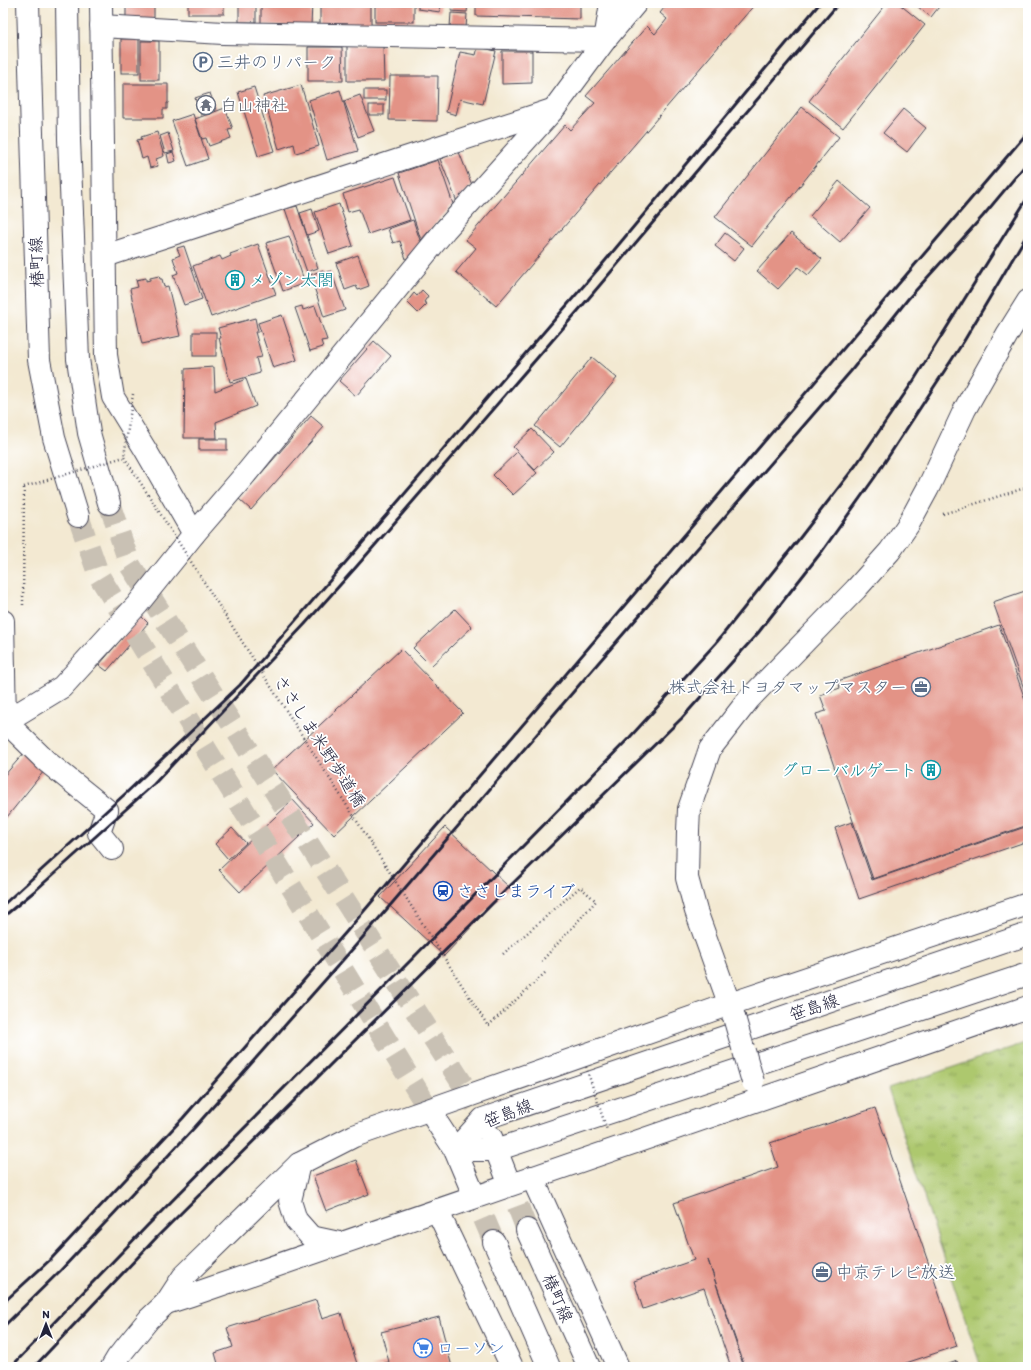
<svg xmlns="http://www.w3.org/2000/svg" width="1031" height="1370" font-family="Itim,'Klee One',sans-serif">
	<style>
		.park { fill: url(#park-tufts); stroke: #687554 }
		.building { fill: #e39386 }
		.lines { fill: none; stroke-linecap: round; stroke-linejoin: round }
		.minor-tunnel { stroke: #c9c1b4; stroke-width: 22; stroke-dasharray: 22 11; stroke-linecap: butt }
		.minor-casing { stroke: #414052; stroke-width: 24 }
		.path { stroke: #414052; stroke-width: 2.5; stroke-dasharray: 1 3; stroke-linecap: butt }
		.minor { stroke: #fff; stroke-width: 22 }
		.rail { stroke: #22223b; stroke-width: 3 }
		.minor-bridge-casing { stroke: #414052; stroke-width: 24; stroke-linecap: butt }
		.path-bridge { stroke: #414052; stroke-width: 2.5; stroke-dasharray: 1 3; stroke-linecap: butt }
		.minor-bridge { stroke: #fff; stroke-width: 22 }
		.labels { text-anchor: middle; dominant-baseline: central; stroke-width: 3.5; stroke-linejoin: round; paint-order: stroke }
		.service-label { font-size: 17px; fill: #4e5e75; stroke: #fff; text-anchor: start }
		.worship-label { font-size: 17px; fill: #5b616d; stroke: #fff; text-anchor: start }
		.street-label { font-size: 17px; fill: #22223b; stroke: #fff }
		.culture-label { font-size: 17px; fill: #0d838f; stroke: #fff; text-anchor: start }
		.transit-label { font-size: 17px; fill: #164399; stroke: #fff; text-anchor: start }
		.shop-label { font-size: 17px; fill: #366cbe; stroke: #fff; text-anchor: start }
	</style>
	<defs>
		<pattern id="park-tufts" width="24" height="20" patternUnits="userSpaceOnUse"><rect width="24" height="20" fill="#adc86e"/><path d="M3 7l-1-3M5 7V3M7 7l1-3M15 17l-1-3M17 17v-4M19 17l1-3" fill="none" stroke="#8ca25c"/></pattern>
	</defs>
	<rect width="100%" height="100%" fill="#fff"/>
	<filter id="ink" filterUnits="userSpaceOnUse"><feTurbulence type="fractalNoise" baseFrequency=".025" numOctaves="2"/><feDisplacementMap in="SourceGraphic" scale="8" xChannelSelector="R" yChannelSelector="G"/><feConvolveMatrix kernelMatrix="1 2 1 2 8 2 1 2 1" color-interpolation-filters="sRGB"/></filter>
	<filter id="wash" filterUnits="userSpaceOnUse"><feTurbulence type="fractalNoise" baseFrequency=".012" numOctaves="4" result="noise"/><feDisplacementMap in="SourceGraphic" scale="16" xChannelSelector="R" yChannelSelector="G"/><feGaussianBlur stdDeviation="0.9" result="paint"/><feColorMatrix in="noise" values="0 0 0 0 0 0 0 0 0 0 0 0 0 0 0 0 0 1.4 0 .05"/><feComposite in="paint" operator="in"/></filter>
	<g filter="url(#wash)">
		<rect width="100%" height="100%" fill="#f3e9d2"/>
		<polygon class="park" points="1028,1042 1028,1367 981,1367 888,1089"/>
		<g id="blocks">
			<g class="building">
				<rect x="126" y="3" width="28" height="18"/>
				<rect x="188" y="3" width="36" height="11"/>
				<rect x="239" y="3" width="17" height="19"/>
				<polygon points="261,3 312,3 311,26 261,25"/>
				<rect x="320" y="3" width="51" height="23"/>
				<rect x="375" y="3" width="39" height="19"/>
				<polygon points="418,3 441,3 440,12 418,9"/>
				<polygon points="452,3 468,3 467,12 451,11"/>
				<polygon points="476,3 580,3 580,19 476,16"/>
				<polygon points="668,3 756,3 496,306 456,272 476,248 466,240 565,125 570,130 595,103 586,96 647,26 655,34 667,19 660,13"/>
				<polygon points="887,3 898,3 925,25 843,128 809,101"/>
				<polygon points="913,3 942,3 931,17"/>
				<polygon points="451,13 467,14 466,28 450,27"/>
				<rect x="121" y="39" width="18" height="34"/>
				<rect x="141" y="41" width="18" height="39"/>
				<polygon points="383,45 384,81 347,81 347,46"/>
				<polygon points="308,47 342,47 343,81 308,81"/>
				<polygon points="478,47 496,51 483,104 460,99 456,115 446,112 460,52 476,55"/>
				<polygon points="502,51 532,51 532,83 502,84"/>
				<polygon points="390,76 438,76 437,121 389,120"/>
				<polygon points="123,84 168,84 168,103 167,103 167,109 163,109 163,118 123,118"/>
				<polygon points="301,85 319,146 296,153 294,144 279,149 263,96"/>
				<polygon points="254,87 274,151 258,156 238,92"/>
				<polygon points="340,90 358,151 327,160 309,100"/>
				<rect x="364" y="90" width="22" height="10"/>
				<polygon points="210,93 216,110 201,115 195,98"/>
				<polygon points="360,95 374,131 358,137 344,101"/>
				<rect x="369" y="105" width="15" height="10"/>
				<polygon points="802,107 839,137 752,246 715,217"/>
				<polygon points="225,108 233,129 228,130 231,138 209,146 206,138 202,139 195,119"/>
				<polygon points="903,109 926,128 907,152 883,133"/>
				<polygon points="193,114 208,159 188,166 172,121"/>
				<polygon points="157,132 164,156 156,159 158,166 150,168 147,157 142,159 137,140 142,139 141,137"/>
				<polygon points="168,133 174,151 165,153 160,136"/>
				<polygon points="173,152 176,161 169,163 167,154"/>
				<polygon points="459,152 472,185 457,202 440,159"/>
				<polygon points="438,160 453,204 421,240 399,173"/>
				<polygon points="395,177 410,220 368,234 359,209 348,212 343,194"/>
				<polygon points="839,181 870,208 840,242 810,216"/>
				<polygon points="339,204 353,246 329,254 315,212"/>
				<polygon points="297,206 318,268 307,272 285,209"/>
				<polygon points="312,209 319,231 307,235 300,213"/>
				<polygon points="413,220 421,243 406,259 400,241 393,243 388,229"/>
				<polygon points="725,233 744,248 734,261 715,246"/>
				<polygon points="791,233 822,259 808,275 798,267 778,289 757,271"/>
				<polygon points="289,236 305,283 283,291 266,243"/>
				<polygon points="258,244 276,294 211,317 193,266 220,256 222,260 231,256 230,254"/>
				<polygon points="184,246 202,299 184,305 173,275 178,273 173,258 180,255 177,248"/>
				<polygon points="358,255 369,286 358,290 356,286 345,290 336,263"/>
				<polygon points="323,270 324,273 331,271 345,310 324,317 310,275"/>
				<polygon points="159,276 160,279 162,279 164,287 168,286 180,336 142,344 130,289 138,287 136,280 146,278 146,281 150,280 150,278"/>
				<polygon points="422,290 428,296 424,302 427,304 418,313 407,302 414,293 417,296"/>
				<polygon points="302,306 303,310 315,306 327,340 321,341 323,347 310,351 295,308"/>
				<polygon points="282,315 297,360 273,368 258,323"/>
				<polygon points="255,318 258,332 255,332 262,357 256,358 260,373 230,382 219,338 221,338 218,328"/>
				<rect x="193" y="332" width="23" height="24"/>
				<polygon points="374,341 391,356 356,396 339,381"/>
				<polygon points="592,357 617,378 560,447 535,426"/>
				<polygon points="214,367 215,391 246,379 256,406 216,422 217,438 184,438 185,369"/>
				<polygon points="311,416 324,427 251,510 239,499"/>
				<polygon points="532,429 554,452 535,470 513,447"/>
				<rect x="199" y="439" width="28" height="11"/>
				<polygon points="517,452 537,473 513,495 493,475"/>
				<polygon points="1028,590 1028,700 993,602"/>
				<polygon points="455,609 472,627 431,666 413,648"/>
				<polygon points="141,616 148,623 107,671 99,665"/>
				<polygon points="999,625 1028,708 1028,825 873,879 816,714 826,711 820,695 840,688 838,681"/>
				<polygon points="401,649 463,713 334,835 272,770"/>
				<polygon points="24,753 44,771 3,822 3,777"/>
				<polygon points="293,800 314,823 240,892 219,870"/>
				<polygon points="852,822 872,880 1028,826 1028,841 859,899 835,828"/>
				<polygon points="445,827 509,887 444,956 380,897"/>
				<polygon points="232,828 246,843 228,859 215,844"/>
				<polygon points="875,1108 957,1346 894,1367 745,1367 708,1260 744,1367 731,1367 704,1288 643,1309 634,1281 694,1260 674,1203 778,1167 770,1143"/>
				<polygon points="356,1160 369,1194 326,1211 313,1176"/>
				<polygon points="316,1300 322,1319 341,1313 358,1367 219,1367 215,1353 233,1347 227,1328"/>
				<polygon points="439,1317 452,1367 371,1367 389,1362 381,1332"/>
				<polygon points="957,1361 959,1367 941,1367"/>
			</g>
		</g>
	</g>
	<g filter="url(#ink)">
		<use href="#blocks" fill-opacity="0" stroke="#414052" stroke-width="1"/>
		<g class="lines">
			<g class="minor-tunnel">
				<polyline points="109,503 130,565 476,1105"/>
				<polyline points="78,516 99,576 436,1121"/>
				<polyline points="506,1175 527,1230"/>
				<polyline points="471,1188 494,1242"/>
			</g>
			<defs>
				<g id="minor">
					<polyline points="28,3 39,360 54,438 78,516"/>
					<polyline points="67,3 69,139 78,359 89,433 109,503"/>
					<polyline points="101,3 106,355 113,397 145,449 194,534"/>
					<polyline points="101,26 223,33 605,40 611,3"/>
					<polyline points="105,256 552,110"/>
					<polyline points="3,621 5,721 46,761 107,810 99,833 112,849"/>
					<polyline points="3,723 62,687 137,605 194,534 244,476 445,230 554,109 605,40 636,3"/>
					<polyline points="734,1017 696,911 687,878 688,831 689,809 710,749 749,699 856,589 890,551 908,525 928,488 965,409 1008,333 1028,301"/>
					<polyline points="436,1121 455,1150 471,1188"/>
					<polyline points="491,1137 506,1175"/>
					<polyline points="455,1150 483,1119 1028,934"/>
					<polyline points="455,1150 496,1150 1028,974"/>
					<polyline points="299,1164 290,1201 296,1220 311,1237 339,1243"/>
					<polyline points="532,1177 618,1367"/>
					<polyline points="437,1210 512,1367"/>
					<polyline points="527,1230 589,1367"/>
					<polyline points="494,1242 549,1367"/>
					<polyline points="166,1303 191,1295 1028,1007"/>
					<polyline points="112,1367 118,1357 149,1319 166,1303 183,1277 299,1164 354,1136 730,1004 1028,904"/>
				</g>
			</defs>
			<use href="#minor" class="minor-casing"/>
			<g class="path">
				<polyline points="943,514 1028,487"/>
				<polyline points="23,605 24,487"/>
				<polyline points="503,954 580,887 596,901 540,963"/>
			</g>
			<use href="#minor" class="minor"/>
			<g class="rail">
				<polyline points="3,905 125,794 240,685 605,261 820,3"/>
				<polyline points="3,917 36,890 154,784 305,624 357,566 583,305 839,3"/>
				<polyline points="3,1303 51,1259 183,1118 347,931 1028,132"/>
				<polyline points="3,1327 61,1270 195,1127 357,944 586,677 851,371 908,299 983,216 1028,162"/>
				<polyline points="11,1367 148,1225 412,959 630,737 716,643 799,539 856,465 914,380 1028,197"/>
				<polyline points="34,1367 157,1237 509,887 682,718 758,633 823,550 875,477 964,341 1028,233"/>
			</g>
			<defs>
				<g id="minor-bridge">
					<polyline points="734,1017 743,1048"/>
					<polyline points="744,1051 753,1082"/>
				</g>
			</defs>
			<use href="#minor-bridge" class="minor-bridge-casing"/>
			<g class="path-bridge">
				<polyline points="133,394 124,457 488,1026 546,972"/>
				<polyline points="24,487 124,457"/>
				<polyline points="586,1067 607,1130"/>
			</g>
			<use href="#minor-bridge" class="minor-bridge"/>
		</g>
	</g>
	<defs>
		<symbol id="parking-ring" viewBox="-11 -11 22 22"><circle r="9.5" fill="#fff" stroke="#5c6f8a" stroke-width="1.5"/><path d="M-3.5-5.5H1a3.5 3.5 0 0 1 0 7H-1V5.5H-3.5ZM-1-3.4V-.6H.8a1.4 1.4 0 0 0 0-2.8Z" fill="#5c6f8a"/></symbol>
		<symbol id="temple-ring" viewBox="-11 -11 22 22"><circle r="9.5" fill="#fff" stroke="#6b7280" stroke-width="1.5"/><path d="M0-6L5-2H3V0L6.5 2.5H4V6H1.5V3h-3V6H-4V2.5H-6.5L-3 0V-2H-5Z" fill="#6b7280"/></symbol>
		<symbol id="building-ring" viewBox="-11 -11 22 22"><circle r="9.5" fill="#fff" stroke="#0f9aa8" stroke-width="1.5"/><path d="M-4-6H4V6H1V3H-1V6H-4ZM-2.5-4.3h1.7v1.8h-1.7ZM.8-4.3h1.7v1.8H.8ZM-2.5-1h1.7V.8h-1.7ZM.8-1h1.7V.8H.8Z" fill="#0f9aa8"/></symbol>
		<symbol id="office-ring" viewBox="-11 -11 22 22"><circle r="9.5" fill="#fff" stroke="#5c6f8a" stroke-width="1.5"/><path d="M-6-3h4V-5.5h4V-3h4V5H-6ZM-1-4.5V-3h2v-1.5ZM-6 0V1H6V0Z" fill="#5c6f8a"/></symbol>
		<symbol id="station-ring" viewBox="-11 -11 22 22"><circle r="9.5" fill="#fff" stroke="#1a4fb4" stroke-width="1.5"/><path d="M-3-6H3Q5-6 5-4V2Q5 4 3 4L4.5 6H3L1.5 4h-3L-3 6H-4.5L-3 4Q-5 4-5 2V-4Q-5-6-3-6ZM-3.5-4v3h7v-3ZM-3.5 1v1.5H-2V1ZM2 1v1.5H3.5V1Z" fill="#1a4fb4"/></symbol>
		<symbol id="supermarket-ring" viewBox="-11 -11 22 22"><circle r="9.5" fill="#fff" stroke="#3f7fe0" stroke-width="1.5"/><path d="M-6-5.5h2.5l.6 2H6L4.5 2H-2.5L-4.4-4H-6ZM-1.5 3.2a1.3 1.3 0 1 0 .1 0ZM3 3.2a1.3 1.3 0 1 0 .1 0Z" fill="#3f7fe0"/></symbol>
	</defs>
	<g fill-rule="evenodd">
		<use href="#parking-ring" x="192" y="51" width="22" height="22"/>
		<use href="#temple-ring" x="195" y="94" width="22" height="22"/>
		<use href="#building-ring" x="224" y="269" width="22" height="22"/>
		<use href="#office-ring" x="910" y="676" width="22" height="22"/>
		<use href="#building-ring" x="920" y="759" width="22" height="22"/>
		<use href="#station-ring" x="432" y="880" width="22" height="22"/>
		<use href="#office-ring" x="811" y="1261" width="22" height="22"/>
		<use href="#supermarket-ring" x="412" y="1337" width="22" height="22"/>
	</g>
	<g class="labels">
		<g class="service-label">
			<text x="217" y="62">三井のリパーク</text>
			<text x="907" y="687" text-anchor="end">株式会社トヨタマップマスター</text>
			<text x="836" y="1272">中京テレビ放送</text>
		</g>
		<g class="worship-label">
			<text x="220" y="105">白山神社</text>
		</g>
		<g class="street-label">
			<text transform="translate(36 262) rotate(-92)">椿町線</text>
			<text transform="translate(320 741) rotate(57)">ささしま米野歩道橋</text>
			<text transform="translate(814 1007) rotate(-19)">笹島線</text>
			<text transform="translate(508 1113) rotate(-22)">笹島線</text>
			<text transform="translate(558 1298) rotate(66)">椿町線</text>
		</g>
		<g class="culture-label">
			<text x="249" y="280">メゾン太閤</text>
			<text x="917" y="770" text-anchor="end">グローバルゲート</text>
		</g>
		<g class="transit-label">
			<text x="457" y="891">ささしまライブ</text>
		</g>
		<g class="shop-label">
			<text x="437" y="1348">ローソン</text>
		</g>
	</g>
	<rect width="1031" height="1370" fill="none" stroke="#fff" stroke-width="16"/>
	<g transform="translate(46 1324)" stroke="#ffffff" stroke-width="3" paint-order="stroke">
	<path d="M0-3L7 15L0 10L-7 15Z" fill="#22223b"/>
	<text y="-6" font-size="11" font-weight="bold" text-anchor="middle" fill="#22223b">N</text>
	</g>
</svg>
